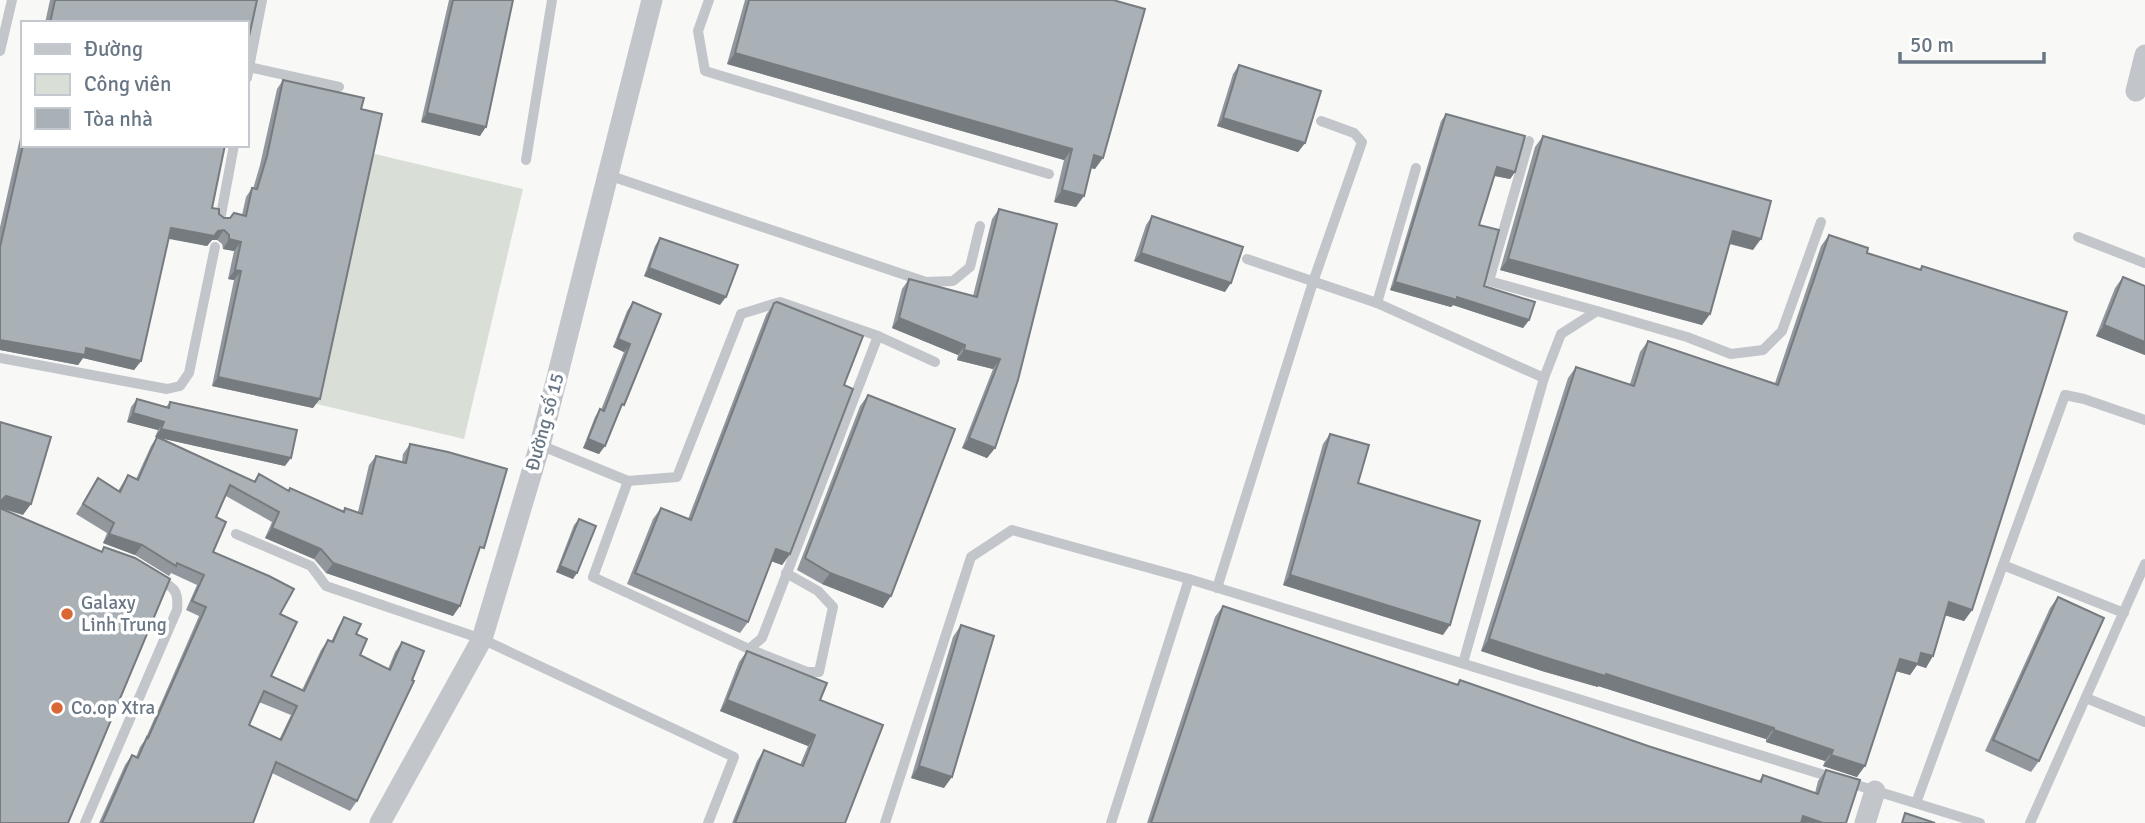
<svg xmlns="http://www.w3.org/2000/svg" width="2145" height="823" font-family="Signika,sans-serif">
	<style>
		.green { fill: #d9dfd7 }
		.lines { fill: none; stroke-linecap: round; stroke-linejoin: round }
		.service { stroke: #c2c5c9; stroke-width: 10 }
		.minor { stroke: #c2c5c9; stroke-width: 21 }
		.wall { fill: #91979d; fill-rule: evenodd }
		.shaded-wall { fill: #767b7f }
		.building { fill: #a9b0b6; stroke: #767b7f; stroke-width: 2; fill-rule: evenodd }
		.poi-dot { fill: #da6634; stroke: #fff; stroke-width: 2.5 }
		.labels { text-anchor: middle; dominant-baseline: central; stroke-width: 7; stroke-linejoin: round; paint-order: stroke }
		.street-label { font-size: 19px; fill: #697785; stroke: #fff }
		.poi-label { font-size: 19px; fill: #697785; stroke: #fff; text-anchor: start }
	</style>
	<rect width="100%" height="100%" fill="#f8f8f6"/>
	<polygon class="green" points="358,150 523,189 464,439 300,400"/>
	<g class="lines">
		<g class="service">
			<polyline points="709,0 698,31 705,71 1049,174"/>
			<polyline points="0,51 12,0"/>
			<polyline points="249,67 339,87"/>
			<polyline points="247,78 262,0"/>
			<polyline points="1529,141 1489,281 1597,311"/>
			<polyline points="526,160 552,0"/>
			<polyline points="608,175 926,282 953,281 970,267 980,226"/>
			<polyline points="220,220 234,145"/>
			<polyline points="2078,237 2145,263"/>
			<polyline points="1247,259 1377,303 1544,378 1463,663"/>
			<polyline points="1377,303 1416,168"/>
			<polyline points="0,358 167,389 180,386 189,373 215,247"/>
			<polyline points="1544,378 1561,334 1597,311 1687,337 1731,354 1763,350 1782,331 1821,222"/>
			<polyline points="540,445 628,481 677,477 741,314 780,302 878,336 935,362"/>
			<polyline points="628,481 593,577 749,649 762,638 878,336"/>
			<polyline points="236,534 311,566 326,586 482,639 734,757 708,823"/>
			<polyline points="2003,565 2124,613"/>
			<polyline points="1217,588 1313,282 1362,142 1354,133 1321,121"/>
			<polyline points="749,649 807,672 819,672 833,607 818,591 786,573"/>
			<polyline points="2086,698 2145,722"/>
			<polyline points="1916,803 2065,395 2084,399 2145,420"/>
			<path d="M85 823 177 610C179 590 174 588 158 578"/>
			<polyline points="885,823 971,557 1012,530 1189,579 1980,823"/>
			<polyline points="1111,823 1189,579"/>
			<polyline points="2030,823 2145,564"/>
		</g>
		<g class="minor">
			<polyline points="2136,91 2145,55"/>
			<polyline points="380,823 482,639 540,445 652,0"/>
			<polyline points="1865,823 1875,791"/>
		</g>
	</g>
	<g class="wall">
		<polygon points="50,0 257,0 247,23 45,23"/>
		<polygon points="449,0 513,0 480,136 421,122"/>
		<polygon points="745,0 1113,0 1095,169 1091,168 1076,207 1054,202 1064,160 727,64"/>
		<polygon points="1239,65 1305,143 1298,152 1217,126 1233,74"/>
		<polygon points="283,80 361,109 313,408 212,386 234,280 228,279 234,251 223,249 222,244 217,240 212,240 207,246 169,238 141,361 134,370 83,358 78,365 0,350 0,227 23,125 23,145 212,208 224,218 230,218 242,215 246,197 252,188 253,189 260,165 277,89"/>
		<polygon points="1446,114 1515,172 1510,179 1494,176 1479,225 1484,286 1529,320 1523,328 1453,305 1451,307 1390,290 1441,121"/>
		<polygon points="1543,136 1753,250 1729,244 1710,314 1702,325 1500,270 1535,147"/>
		<polygon points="999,209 1057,224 995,448 987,458 962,448 993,369 957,360 958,355 892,328 902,289 909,279 973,296 992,219"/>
		<polygon points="1152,216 1225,292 1134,261 1146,225"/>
		<polygon points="1829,235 1867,253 1919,270 1922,266 1972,610 1964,621 1945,615 1926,668 1917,665 1910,675 1896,671 1857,777 1823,766 1825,761 1766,742 1766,739 1598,686 1598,687 1542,671 1481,651 1568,378 1576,367 1630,384 1640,352 1648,341 1775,383 1821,246"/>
		<polygon points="660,238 720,305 644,276 655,246"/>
		<polygon points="2123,277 2145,286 2145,355 2096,336 2115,288"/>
		<polygon points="633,302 661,314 618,413 599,454 583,448 595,417 600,409 601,410 624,352 613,347 627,311"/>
		<polygon points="774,303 844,385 790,554 782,565 771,561 748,622 740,633 627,584 653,519 661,508 688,519 766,315"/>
		<polygon points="868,395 883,608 822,584 797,570 860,406"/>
		<path d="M137 399 166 407 170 402 285 466 161 438 254 481 259 474 288 491 290 488 343 511 345 508 358 512 369 465 376 456 402 462 403 454 410 444 476 558 453 616 326 573 314 559 265 538 272 522 226 496 216 517 213 552 280 614 271 676 302 690 321 650 328 640 331 642 338 627 344 617 356 634 360 655 388 669 395 652 402 642 357 801 350 811 272 773 253 823H99L125 765 132 755 136 757 140 747 145 740 199 616 186 610 197 585 171 573 169 576 135 555 103 543 107 533 76 514 98 478 118 491 128 475 136 479 151 446 157 437H155L158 430 127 422 131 407ZM259 702 291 715 279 740 249 725Z"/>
		<polygon points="1330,434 1358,483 1443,635 1283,585 1323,444"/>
		<polygon points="579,519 573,579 556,572 574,525"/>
		<polygon points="2058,597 2039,761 2031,772 1985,751 2050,608"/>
		<polygon points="1223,606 1456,685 1460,680 1648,746 1759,781 1763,775 1815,793 1818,781 1826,770 1846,823 1147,823 1215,617"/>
		<polygon points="961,625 944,788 911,778 953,637"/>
		<polygon points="747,651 820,700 845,823 732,823 757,761 764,750 800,765 808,746 720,711 739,662"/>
	</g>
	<g class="shaded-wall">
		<polygon points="735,53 1072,149 1064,160 727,64"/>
		<polygon points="427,113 486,127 480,136 421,122"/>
		<polygon points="1223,118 1305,143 1298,152 1217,126"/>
		<polygon points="1094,155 1103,158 1095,169 1086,167"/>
		<polygon points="1497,167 1515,172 1510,179 1491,175"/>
		<polygon points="1062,190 1084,196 1076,207 1054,202"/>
		<polygon points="171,228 218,231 224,230 217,240 212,240 207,246 164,238"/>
		<polygon points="1733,231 1761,239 1753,250 1725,242"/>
		<polygon points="229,239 241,242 234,251 223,249"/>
		<polygon points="1141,253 1231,283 1225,292 1134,261"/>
		<polygon points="1508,259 1710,314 1702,325 1500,270"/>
		<polygon points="649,268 726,297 720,305 644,276"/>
		<polygon points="235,270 241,271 234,280 228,279"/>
		<polygon points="1395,282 1457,297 1529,320 1523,328 1453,305 1451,307 1390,290"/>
		<polygon points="899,318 965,345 958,355 892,328"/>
		<polygon points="2104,325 2145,342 2145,355 2096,336"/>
		<polygon points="618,339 630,344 624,352 613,347"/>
		<polygon points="0,340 86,348 141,361 134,370 83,358 78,365 0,350"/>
		<polygon points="964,350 1000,359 993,369 957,360"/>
		<polygon points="218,377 320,399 313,408 212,386"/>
		<polygon points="133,413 164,422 158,430 127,422"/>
		<polygon points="161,429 291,458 285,466 155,437"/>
		<polygon points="969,438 995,448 987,458 962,448"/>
		<polygon points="588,439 605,446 599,454 583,448"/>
		<polygon points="6,496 31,504 23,515 0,508 0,502"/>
		<polygon points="272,528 321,549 314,559 265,538"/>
		<polygon points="109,534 142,545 135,555 103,543"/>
		<polygon points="776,549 790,554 782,565 768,560"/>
		<polygon points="333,563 460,606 453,616 326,573"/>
		<polygon points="560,566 577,573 573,579 556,572"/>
		<polygon points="830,573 891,596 883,608 822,584"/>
		<polygon points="1290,575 1450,625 1443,635 1283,585"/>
		<polygon points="1949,602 1972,610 1964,621 1941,614"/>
		<polygon points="1489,639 1606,674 1774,728 1766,739 1598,686 1598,687 1542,671 1481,651"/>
		<polygon points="1921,653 1933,656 1926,668 1917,665 1910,675 1892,670 1900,659"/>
		<polygon points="727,700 815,735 808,746 720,711"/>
		<polygon points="1774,730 1833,750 1825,761 1766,742"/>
		<polygon points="1831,755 1865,766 1857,777 1823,766"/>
		<polygon points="919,766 952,777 944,788 911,778"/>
		<polygon points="1803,816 1823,823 1799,823"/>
	</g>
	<g class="building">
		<polygon points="55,0 257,0 247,46 247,23 50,23"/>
		<polygon points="453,0 513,0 486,127 427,113"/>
		<polygon points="749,0 1113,0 1145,9 1103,158 1094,155 1084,196 1062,190 1072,149 735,53"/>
		<polygon points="1239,65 1321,91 1305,143 1223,118"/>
		<polygon points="283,80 364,98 361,109 382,114 320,399 218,377 241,271 235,270 241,242 229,239 229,235 224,230 218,231 214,236 171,228 141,361 86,348 85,355 0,340 0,247 23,145 225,145 212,208 219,209 219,214 224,218 230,218 234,213 246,216 252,188 257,189 267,156"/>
		<polygon points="1446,114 1525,136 1515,172 1497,167 1479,225 1499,230 1484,286 1535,302 1529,320 1457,297 1457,300 1395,282"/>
		<polygon points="1543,136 1771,201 1761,239 1733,231 1710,314 1508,259"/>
		<polygon points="999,209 1057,224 1018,380 995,448 969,438 1000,359 964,350 965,345 899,318 909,279 977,297"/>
		<polygon points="1152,216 1243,247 1231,283 1141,253"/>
		<polygon points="1829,235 1868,248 1867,253 1921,270 1922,266 2067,312 1972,610 1949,602 1933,656 1921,653 1918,664 1900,659 1865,766 1831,755 1833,750 1774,730 1774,728 1606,674 1605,676 1550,659 1489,639 1576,367 1634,386 1648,341 1778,385"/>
		<polygon points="660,238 738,265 726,297 649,268"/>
		<polygon points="2123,277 2145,286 2145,342 2104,325"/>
		<polygon points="633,302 661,314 624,405 622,404 605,446 588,439 600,409 604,411 630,344 618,339"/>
		<polygon points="777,302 863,336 844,385 853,389 790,554 776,549 748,622 635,573 661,508 691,520 774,303"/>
		<polygon points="868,395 955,429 891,596 830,573 805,558"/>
		<polygon points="137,399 169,408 170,402 297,430 291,458 161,429 164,422 133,413"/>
		<polygon points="0,422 51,437 31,504 6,496 0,502 2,509 102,552 104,547 135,558 170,579 68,823 0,823"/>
		<polygon points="1330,434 1369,445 1358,483 1480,521 1450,625 1290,575"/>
		<path d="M157 437 255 482 259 474 289 491 290 488 344 512 345 508 362 514 376 456 406 463 410 444 448 452 507 469 484 548 480 547 460 606 333 563 321 549 272 528 279 512 230 485 216 517 226 522 213 552 269 576 294 589 280 614 297 622 271 676 304 691 328 640 333 642 344 617 361 624 356 634 367 639 360 655 390 670 402 642 424 651 412 680 414 681 357 801 276 762 253 823H102L132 755 138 758 147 737 148 738 206 607 192 601 204 575 177 563 176 566 142 545 109 534 114 523 83 504 98 478 120 492 128 475 138 480ZM264 691 297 706 281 740 249 725Z"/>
		<polygon points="579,519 596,526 577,573 560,566"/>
		<polygon points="2058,597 2104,618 2039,761 1993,740"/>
		<polygon points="1223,606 1458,685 1460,680 1648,746 1761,782 1763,775 1818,794 1826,770 1860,780 1846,823 1823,823 1803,816 1801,823 1151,823"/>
		<polygon points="961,625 994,636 952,777 919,766"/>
		<polygon points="747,651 827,683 820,700 883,725 845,823 735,823 764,750 803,766 815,735 727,700"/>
		<polygon points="1905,813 1935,823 1902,823"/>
	</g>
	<g class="poi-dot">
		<circle cx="67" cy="614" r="7"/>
		<circle cx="57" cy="708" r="7"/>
	</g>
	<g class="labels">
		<g class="street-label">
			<text transform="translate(545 422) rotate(-75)">Đường số 15</text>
		</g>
		<g class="poi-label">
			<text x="81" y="603">Galaxy<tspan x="81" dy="22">Linh Trung</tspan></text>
			<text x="71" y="708">Co.op Xtra</text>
		</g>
	</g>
	<rect x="21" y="21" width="228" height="126" fill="#ffffff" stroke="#c3c9ce" stroke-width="2"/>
	<rect x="35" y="44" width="35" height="10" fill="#c2c5c9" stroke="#c3c9ce" stroke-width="2"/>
	<text x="84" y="56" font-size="21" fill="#697785">Đường</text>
	<rect x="35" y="74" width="35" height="21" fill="#d9dfd7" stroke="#c3c9ce" stroke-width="2"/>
	<text x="84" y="91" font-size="21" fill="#697785">Công viên</text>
	<rect x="35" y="108" width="35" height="21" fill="#a9b0b6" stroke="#c3c9ce" stroke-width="2"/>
	<text x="84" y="126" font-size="21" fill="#697785">Tòa nhà</text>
	<path d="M1900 52v10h144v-10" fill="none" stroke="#697785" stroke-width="3.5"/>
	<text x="1910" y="52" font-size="21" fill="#697785" stroke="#ffffff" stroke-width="5" paint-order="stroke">50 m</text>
</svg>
